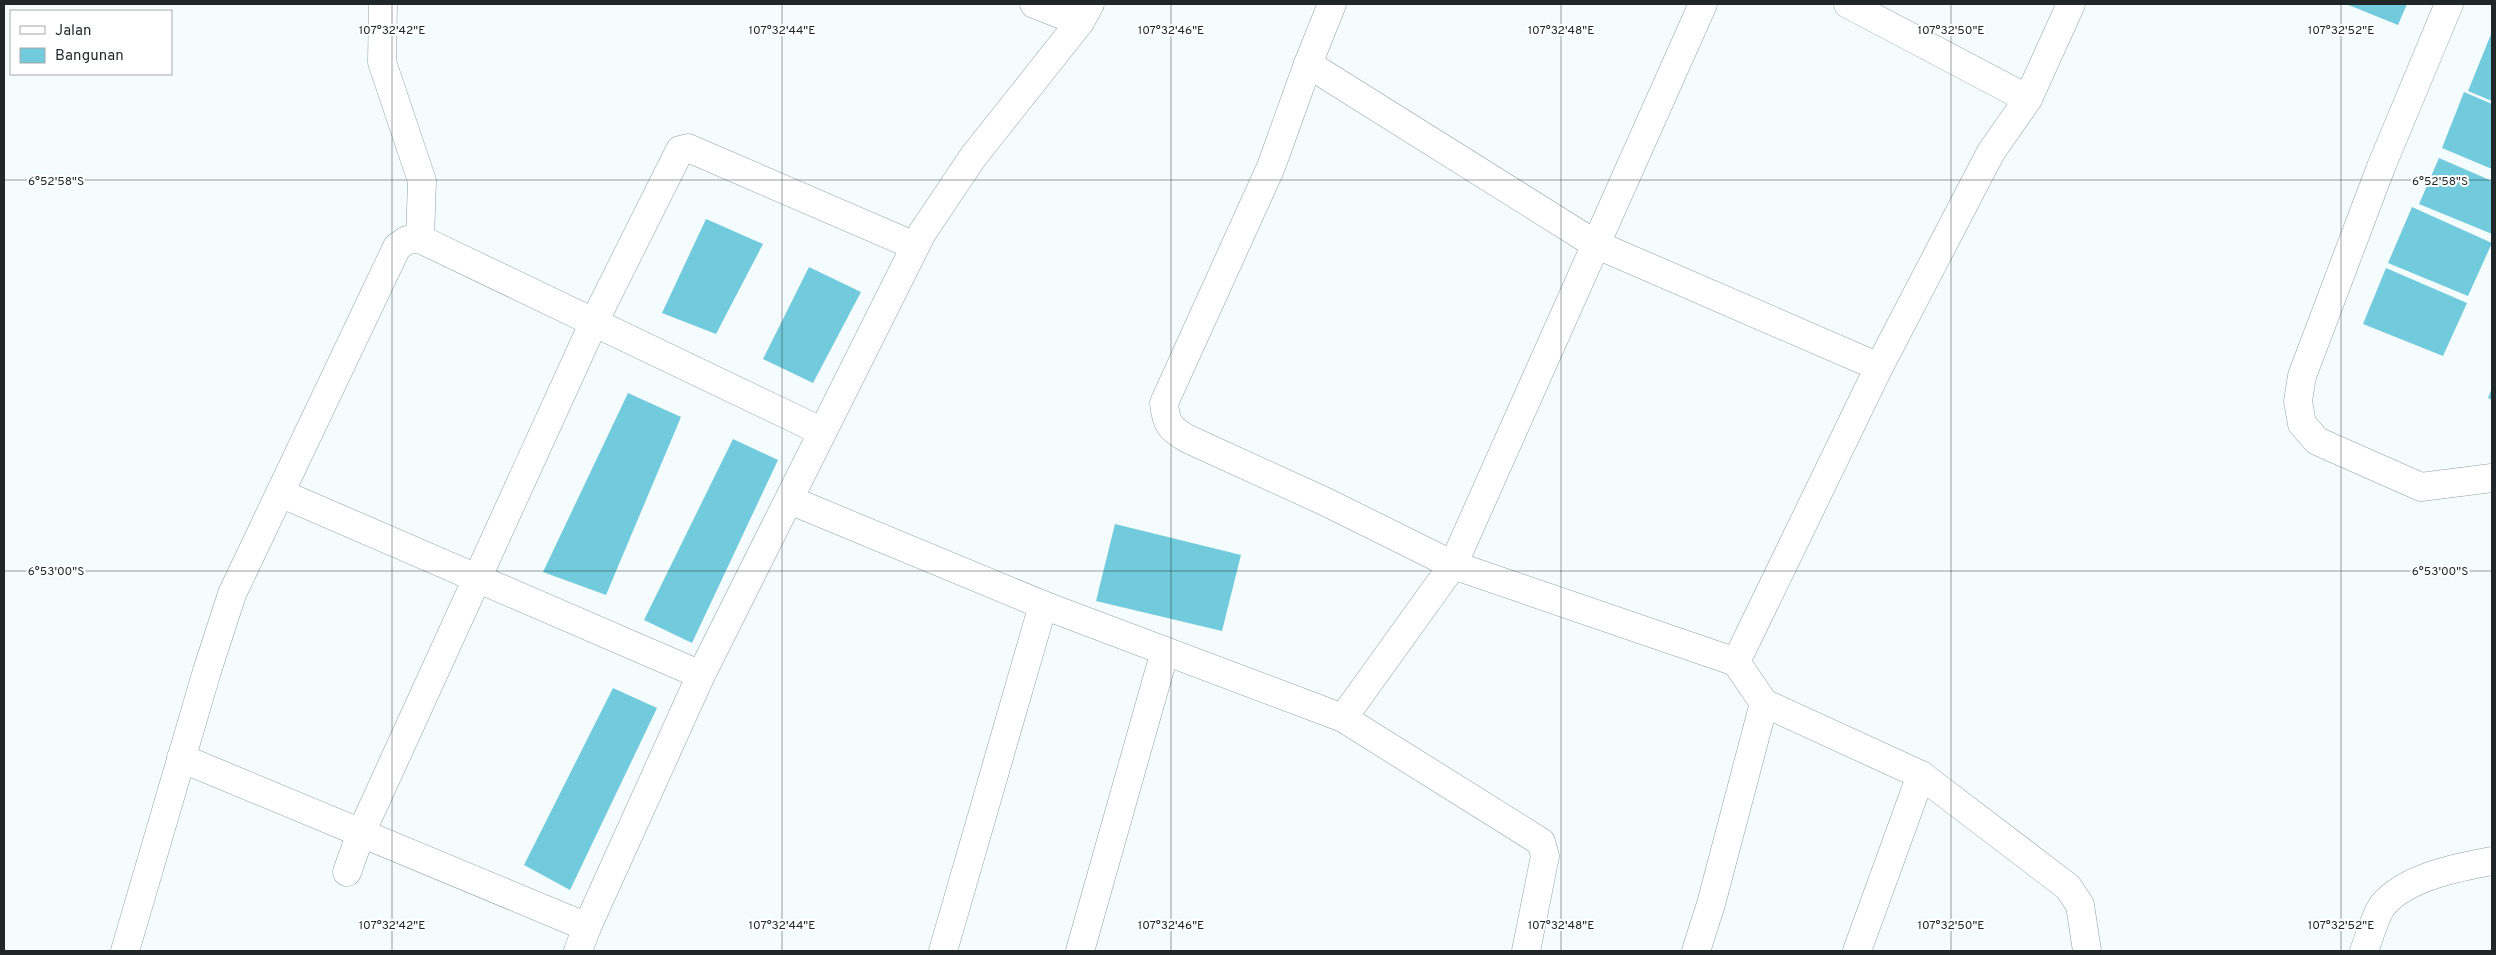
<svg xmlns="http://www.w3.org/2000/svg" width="2496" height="955" font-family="Overpass,sans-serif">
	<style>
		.building { fill: #71cbdd }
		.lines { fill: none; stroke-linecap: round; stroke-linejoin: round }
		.street-casing { stroke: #8fa2a6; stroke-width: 29 }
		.street { stroke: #fff; stroke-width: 28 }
		.ticks { fill: none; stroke: #1f2728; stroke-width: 1; stroke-opacity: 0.45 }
		.ticks-label { font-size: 12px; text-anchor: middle; fill: #1f2728; stroke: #fff; stroke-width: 4; stroke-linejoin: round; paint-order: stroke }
	</style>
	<rect width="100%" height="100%" fill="#f4fcfe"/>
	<g class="building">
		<polygon points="2346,4 2407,4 2398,25"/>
		<polygon points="2492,32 2492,101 2468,91"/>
		<polygon points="2464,92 2492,104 2492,169 2442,148"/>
		<polygon points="2439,158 2492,181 2492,234 2419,204"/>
		<polygon points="2412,207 2492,243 2468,296 2388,263"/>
		<polygon points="706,219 763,244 716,334 662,313"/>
		<polygon points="809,267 861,292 813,383 763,359"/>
		<polygon points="2386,268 2467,303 2443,356 2363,324"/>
		<polygon points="2492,388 2492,400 2488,398"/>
		<polygon points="628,393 681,417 606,595 543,572"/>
		<polygon points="733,439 778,460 692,643 644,620"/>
		<polygon points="1115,524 1241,555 1222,631 1096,601"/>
		<polygon points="613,688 657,708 570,890 524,865"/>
	</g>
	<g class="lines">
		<defs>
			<g id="street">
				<polyline points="383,4 382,62 422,181 420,239"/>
				<polyline points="1034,4 1080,22"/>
				<path d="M1332 4 1308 64 1271 167 1164 403C1166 424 1170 429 1188 439L1326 502 1453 565 1736 662 1764 703 1921 775 1857 951"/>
				<polyline points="2449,4 2381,167 2302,376 2298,401 2302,424 2317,441 2421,487 2492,478"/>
				<polyline points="1308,64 1595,244 1879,367"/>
				<polyline points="2028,99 2071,4"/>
				<polyline points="280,493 701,675"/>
				<polyline points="790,500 1043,605"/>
				<polyline points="1736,662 1879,367 1991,152 2028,99 1848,4"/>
				<polyline points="1343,718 1541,842 1545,856 1526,951"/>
				<polyline points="181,758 587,927"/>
				<polyline points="1921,775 2068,887 2080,905 2087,951"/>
				<polyline points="347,872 361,833 594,322 680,150 688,148 915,246"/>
				<polyline points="125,951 207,671 232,594 397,247 407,240 420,239 821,431"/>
				<polyline points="578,951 587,927 701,675 922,233 973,157 1080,22 1090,4"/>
				<polyline points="943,951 1043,605 1343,718 1453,565 1703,4"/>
				<polyline points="1080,951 1165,651"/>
				<polyline points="1696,951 1711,904 1764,703"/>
				<path d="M2364 951C2369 939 2375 915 2383 905 2406 877 2459 867 2492 861"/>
			</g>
		</defs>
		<use href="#street" class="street-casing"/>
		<use href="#street" class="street"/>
	</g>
	<path class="ticks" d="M392 4V951M782 4V951M1171 4V951M1561 4V951M1951 4V951M2341 4V951M4 180H2492M4 571H2492"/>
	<g class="ticks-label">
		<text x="392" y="34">107°32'42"E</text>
		<text x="782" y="34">107°32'44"E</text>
		<text x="1171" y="34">107°32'46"E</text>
		<text x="1561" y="34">107°32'48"E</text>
		<text x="1951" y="34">107°32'50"E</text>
		<text x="2341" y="34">107°32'52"E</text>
		<text x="56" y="185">6°52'58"S</text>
		<text x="2440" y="185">6°52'58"S</text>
		<text x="56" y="575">6°53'00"S</text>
		<text x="2440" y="575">6°53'00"S</text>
		<text x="392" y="929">107°32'42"E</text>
		<text x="782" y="929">107°32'44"E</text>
		<text x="1171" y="929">107°32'46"E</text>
		<text x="1561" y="929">107°32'48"E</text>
		<text x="1951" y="929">107°32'50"E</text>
		<text x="2341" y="929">107°32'52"E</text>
	</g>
	<rect width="2496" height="955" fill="none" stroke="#1f2728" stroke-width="10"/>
	<rect x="10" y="10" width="162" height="65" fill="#ffffff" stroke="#a5a9a9"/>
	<rect x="20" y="26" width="25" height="8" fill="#ffffff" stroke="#a5a9a9"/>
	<text x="55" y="35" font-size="15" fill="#1f2728">Jalan</text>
	<rect x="20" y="48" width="25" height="15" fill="#71cbdd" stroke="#a5a9a9"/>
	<text x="55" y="60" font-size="15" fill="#1f2728">Bangunan</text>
</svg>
